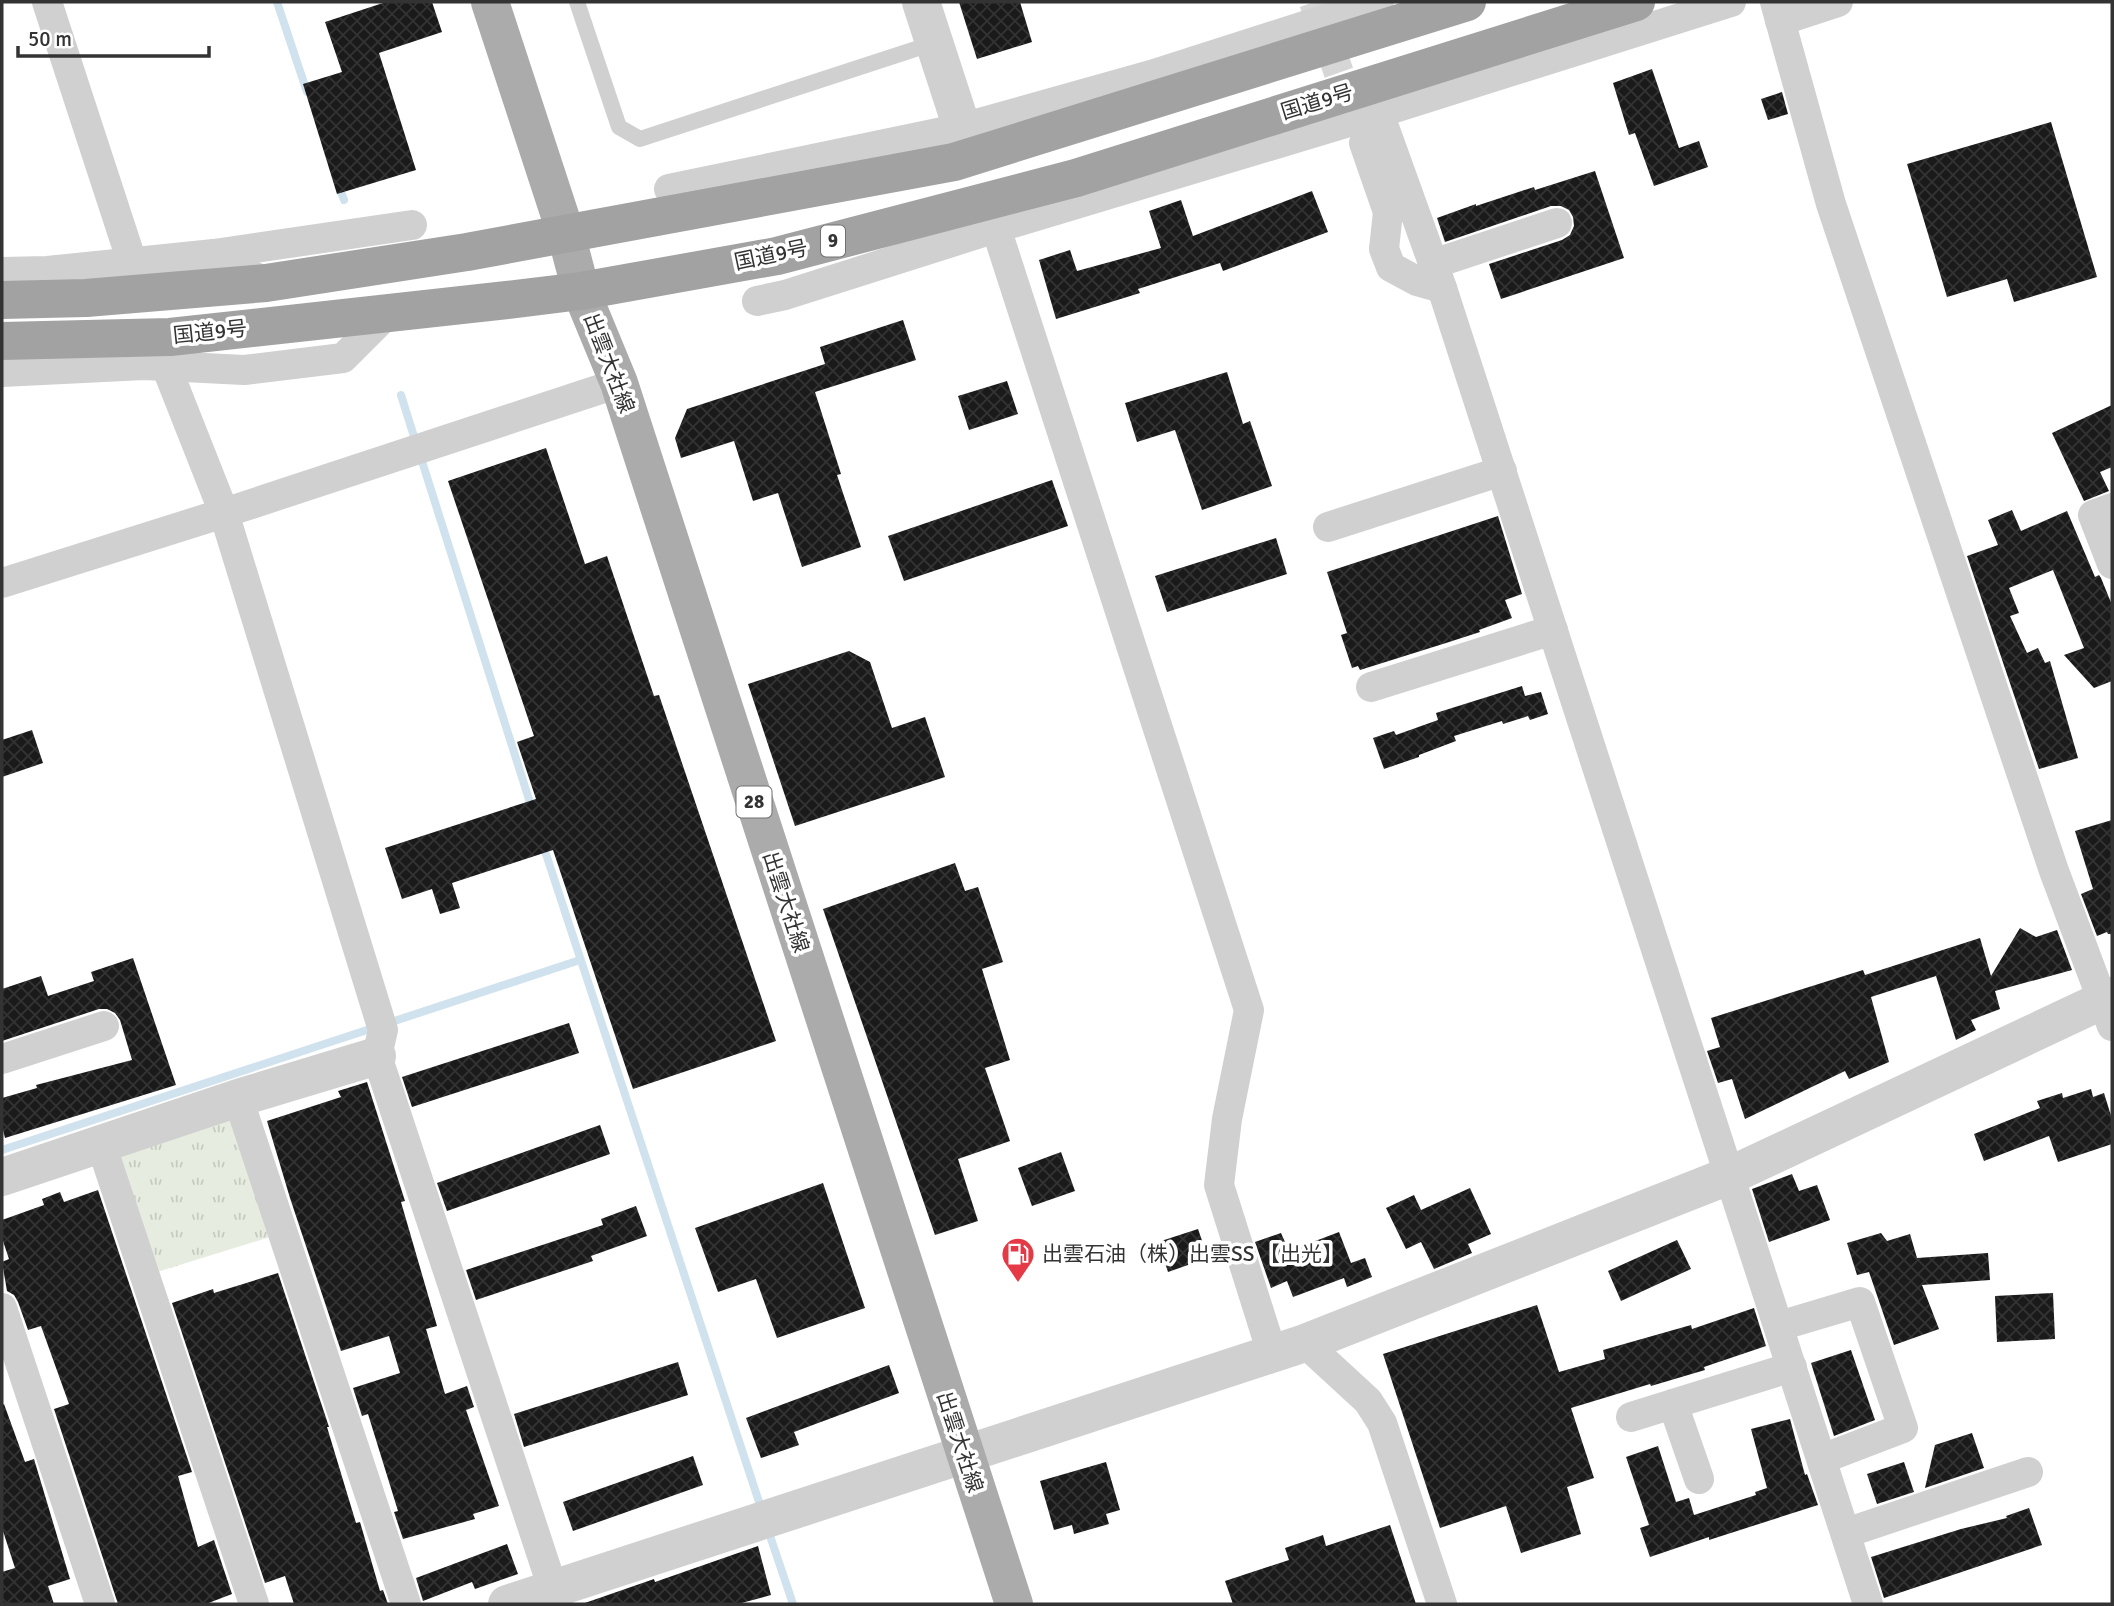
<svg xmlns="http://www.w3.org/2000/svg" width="2114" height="1606" font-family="Signika,'Noto Sans JP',sans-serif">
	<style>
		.park { fill: url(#park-tufts) }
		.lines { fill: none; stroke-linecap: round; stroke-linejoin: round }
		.stream { stroke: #cfe2ee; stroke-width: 8 }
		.building { fill: url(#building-cross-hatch) }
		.minor-tunnel { stroke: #d6d6d6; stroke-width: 30; stroke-dasharray: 30 15; stroke-linecap: butt }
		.service { stroke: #d0d0d0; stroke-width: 16 }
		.minor { stroke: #d0d0d0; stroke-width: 30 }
		.tertiary { stroke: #d0d0d0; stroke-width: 38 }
		.primary { stroke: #ababab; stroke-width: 38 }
		.trunk { stroke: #a2a2a2; stroke-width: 38 }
		.labels { text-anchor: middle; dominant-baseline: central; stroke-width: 7; stroke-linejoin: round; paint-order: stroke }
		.shield { fill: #fff; stroke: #707070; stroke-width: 2 }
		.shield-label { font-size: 19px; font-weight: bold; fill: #333 }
		.street-label { font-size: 21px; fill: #333; stroke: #fff }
		.poi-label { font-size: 21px; fill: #333; stroke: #fff; text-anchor: start }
	</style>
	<defs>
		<pattern id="park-tufts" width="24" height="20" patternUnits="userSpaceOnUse" patternTransform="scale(1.75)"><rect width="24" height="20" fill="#e6ecdf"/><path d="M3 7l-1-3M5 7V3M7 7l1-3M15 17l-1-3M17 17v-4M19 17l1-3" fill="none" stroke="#c6cbc0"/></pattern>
		<pattern id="building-cross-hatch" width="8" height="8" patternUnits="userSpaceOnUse" patternTransform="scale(1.75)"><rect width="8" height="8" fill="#1a1a1a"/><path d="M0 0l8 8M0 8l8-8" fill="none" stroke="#333"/></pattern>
	</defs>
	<rect width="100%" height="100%" fill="#fff"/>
	<polygon class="park" points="220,1115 236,1125 270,1237 157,1272 117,1151"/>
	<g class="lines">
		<g class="stream">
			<polyline points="277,2 307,92"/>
			<polyline points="338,184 344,200"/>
			<polyline points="401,395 416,443"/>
			<polyline points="420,455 532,809"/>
			<polyline points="543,845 762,1511"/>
			<polyline points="2,1150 580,960"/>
			<polyline points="768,1530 793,1604"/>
		</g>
	</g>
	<g class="building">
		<polygon points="386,2 432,2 442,32 379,53 416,170 337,194 303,84 342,72 325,22"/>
		<polygon points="959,2 1020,2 1032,42 977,59"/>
		<polygon points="1652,69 1679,148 1699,141 1708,167 1654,186 1635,133 1629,135 1613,83"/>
		<polygon points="1782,92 1788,114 1768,120 1761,99"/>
		<polygon points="2051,122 2097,277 2014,302 2007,279 1947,297 1907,164"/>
		<polygon points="1595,171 1624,258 1501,299 1489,264 1562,240 1570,235 1574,226 1573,217 1569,210 1561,206 1551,206 1445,242 1437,218 1476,204 1476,206 1534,187 1535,190"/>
		<polygon points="1312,191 1328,232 1223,271 1220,263 1138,289 1140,293 1056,319 1039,260 1070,250 1077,271 1161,248 1149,211 1181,200 1193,236"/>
		<polygon points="903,320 916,360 815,392 841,474 837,475 861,547 802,567 778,493 753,501 734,441 681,458 675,438 687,409 825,364 820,347"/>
		<polygon points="1227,372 1243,424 1250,421 1272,486 1202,510 1175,430 1137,442 1125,403"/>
		<polygon points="1007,381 1018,414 969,430 958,396"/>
		<polygon points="2112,405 2112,467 2100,472 2109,491 2084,501 2052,433"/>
		<polygon points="546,448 585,564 607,556 654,696 659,695 776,1041 633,1089 553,850 452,883 460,908 440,914 432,889 402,899 385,848 536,799 517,742 534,736 448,481"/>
		<polygon points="1052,480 1068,526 904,581 888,536"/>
		<polygon points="2012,510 2021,531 2067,511 2095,577 2099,575 2101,578 2112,605 2112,681 2094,688 2064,655 2084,648 2053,570 2009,588 2019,613 2010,616 2027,653 2038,648 2045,663 2050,661 2078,758 2039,769 1967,556 1998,545 1988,520"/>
		<polygon points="1498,516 1522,594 1505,600 1512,618 1479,630 1480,632 1446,643 1360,670 1358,666 1352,668 1341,635 1347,633 1327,572"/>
		<polygon points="1276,538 1287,574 1167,612 1155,576"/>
		<polygon points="849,651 870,662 892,728 925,717 945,777 795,826 748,684"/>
		<polygon points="1522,686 1525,696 1541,692 1548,714 1530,720 1528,716 1503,724 1502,721 1454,736 1456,741 1419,755 1419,757 1384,769 1373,738 1394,731 1396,735 1438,720 1436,713"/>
		<polygon points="32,730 43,763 2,777 2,740"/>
		<polygon points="2112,820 2112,934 2108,934 2107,932 2097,936 2081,894 2093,889 2075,831"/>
		<polygon points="955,863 965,891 978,887 1003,962 982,969 1010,1060 985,1068 1010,1141 958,1159 978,1221 935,1235 823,909"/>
		<polygon points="2020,928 2036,937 2057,930 2072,970 1995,991 2000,1009 1971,1020 1976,1030 1956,1040 1936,976 1871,997 1889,1062 1849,1079 1845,1071 1745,1119 1732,1079 1718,1083 1707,1051 1720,1047 1711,1018 1863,970 1865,975 1980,938 1991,976"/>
		<polygon points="133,958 176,1085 5,1138 2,1126 2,1098 37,1088 36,1085 132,1060 120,1020 115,1013 107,1009 99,1009 2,1041 2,989 41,976 48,996 94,981 91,972"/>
		<polygon points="569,1023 579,1053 412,1107 402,1077"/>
		<polygon points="367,1082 405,1201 401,1202 437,1326 426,1329 445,1394 467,1386 474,1407 466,1410 499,1506 473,1514 475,1519 403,1539 394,1512 398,1511 368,1414 362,1416 353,1388 400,1373 389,1336 341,1351 290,1198 267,1121 341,1097 338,1091"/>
		<polygon points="2091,1089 2093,1097 2104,1093 2112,1119 2112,1144 2058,1162 2049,1136 1984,1161 1974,1134 2040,1108 2037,1101 2062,1093 2063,1098"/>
		<polygon points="600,1125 610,1154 447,1211 437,1183"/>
		<polygon points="1061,1152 1075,1191 1032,1206 1018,1168"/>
		<polygon points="1792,1174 1799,1191 1817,1185 1830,1220 1769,1242 1752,1189"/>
		<polygon points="823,1183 865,1308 777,1338 756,1279 718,1292 695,1228"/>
		<polygon points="1470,1188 1491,1234 1468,1244 1472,1253 1434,1269 1421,1242 1406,1249 1386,1208 1414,1195 1421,1210"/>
		<polygon points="98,1190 192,1472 178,1476 198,1547 214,1540 232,1594 206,1604 118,1604 54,1409 69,1404 41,1326 28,1330 18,1302 14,1295 7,1291 2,1262 9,1259 2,1238 2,1220 44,1205 42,1199 60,1192 64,1202"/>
		<polygon points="636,1206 647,1236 591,1256 593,1261 476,1300 466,1270 603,1225 601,1219"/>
		<polygon points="1198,1229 1208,1258 1168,1272 1158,1242"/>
		<polygon points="1339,1232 1351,1263 1365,1258 1372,1277 1347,1287 1344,1278 1293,1297 1287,1281 1271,1288 1255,1242 1281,1233 1289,1251"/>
		<polygon points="1881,1233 1887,1241 1910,1234 1917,1258 1988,1253 1990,1280 1922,1285 1939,1329 1894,1345 1869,1272 1857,1275 1847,1243"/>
		<polygon points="1677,1240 1691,1269 1621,1301 1608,1271"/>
		<polygon points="278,1273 329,1427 327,1427 356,1523 360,1522 380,1591 383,1590 388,1604 294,1604 285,1576 265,1583 172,1303 213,1289 214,1293"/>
		<polygon points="2053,1293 2055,1339 1997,1342 1995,1296"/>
		<polygon points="1537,1305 1559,1372 1605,1359 1603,1350 1691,1325 1692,1329 1754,1308 1766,1346 1704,1367 1705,1370 1651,1386 1650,1384 1571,1408 1594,1478 1567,1487 1581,1534 1521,1553 1506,1506 1440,1528 1383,1354"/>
		<polygon points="1851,1350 1875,1420 1834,1436 1811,1363"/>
		<polygon points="678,1362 688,1395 524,1447 514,1414"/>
		<polygon points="889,1365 899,1393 794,1432 799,1445 761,1458 746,1418"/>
		<polygon points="4,1404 25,1462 34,1459 70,1579 48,1586 54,1604 2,1604 2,1572 15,1568 2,1528 2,1405"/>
		<polygon points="1790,1419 1805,1475 1807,1474 1818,1505 1709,1540 1709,1537 1650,1557 1640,1528 1649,1525 1626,1457 1658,1446 1676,1502 1689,1498 1694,1515 1756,1495 1755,1492 1767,1488 1751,1429"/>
		<polygon points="1972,1433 1984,1468 1925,1488 1935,1445"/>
		<polygon points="693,1456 703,1485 573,1531 563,1502"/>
		<polygon points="1106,1462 1120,1510 1106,1514 1109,1524 1074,1534 1072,1525 1054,1530 1040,1481"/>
		<polygon points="1904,1462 1914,1492 1877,1504 1867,1474"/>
		<polygon points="2029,1508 2042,1545 1884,1598 1871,1557 1961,1529 2007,1518 2006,1516"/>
		<polygon points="1390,1525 1416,1604 1233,1604 1225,1581 1289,1560 1285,1548 1323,1535 1326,1546"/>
		<polygon points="507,1544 518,1574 475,1589 472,1582 423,1601 416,1578"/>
		<polygon points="758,1546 771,1595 738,1604 582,1604 654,1579 655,1582"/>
	</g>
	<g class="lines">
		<polyline class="minor-tunnel" points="1314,2 1353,113"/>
		<polyline class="service" points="577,2 619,127 640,139 934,43"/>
		<g class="minor">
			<polyline points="47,2 132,262"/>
			<polyline points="1775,2 1831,204 2054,871 2112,1026"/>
			<polyline points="1780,21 1838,2"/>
			<polyline points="1379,113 1442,288 1868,1604"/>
			<polyline points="1364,143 1388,212 1384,249 1391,267 1417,281 1442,288"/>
			<polyline points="669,189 962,128 1151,75 1379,2"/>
			<polyline points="996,228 1249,1010 1227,1119 1219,1185 1272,1353"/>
			<polyline points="214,254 412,225"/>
			<polyline points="1433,264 1557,223"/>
			<polyline points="2,272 47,271 214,254 266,283"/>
			<polyline points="757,301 785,295 996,228 1379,113 1731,2"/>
			<polyline points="166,366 224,513 383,1030 377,1056 558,1604"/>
			<polyline points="2,372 144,365 244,370 343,358 388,313"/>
			<polyline points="2112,508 2093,515 2112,564"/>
			<polyline points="1328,527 1502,471"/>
			<polyline points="2,583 224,513 619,383"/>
			<polyline points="1371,687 1553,630"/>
			<polyline points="2,1059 104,1026"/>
			<polyline points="238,1098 406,1604"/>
			<polyline points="101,1144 254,1604"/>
			<polyline points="2,1308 100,1604"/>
			<polyline points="1779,1326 1860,1302 1903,1428 1822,1459"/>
			<polyline points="1305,1343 1368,1401 1382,1423 1442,1604"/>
			<polyline points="1673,1404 1699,1479"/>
			<polyline points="1631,1417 1792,1367"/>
			<polyline points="1846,1533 2028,1472"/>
		</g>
		<g class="tertiary">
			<polyline points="921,2 962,128"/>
			<polyline points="2,1177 238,1098 377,1056"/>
			<polyline points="507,1604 1305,1343 1731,1175 2112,996"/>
		</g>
		<polyline class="primary" points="490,2 566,234 581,291 619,383 1014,1604"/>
		<g class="trunk">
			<polyline points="2,300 86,298 266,283 467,252 954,162 1467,2"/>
			<polyline points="2,341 170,337 507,300 581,291 777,256 1076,178 1636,2"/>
		</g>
	</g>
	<defs>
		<symbol id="fuel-pin" viewBox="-11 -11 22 30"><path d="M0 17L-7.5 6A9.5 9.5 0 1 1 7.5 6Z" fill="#e63946" stroke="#fff"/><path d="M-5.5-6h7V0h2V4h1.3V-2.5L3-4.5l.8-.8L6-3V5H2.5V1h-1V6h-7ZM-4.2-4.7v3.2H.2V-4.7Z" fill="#fff"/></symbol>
	</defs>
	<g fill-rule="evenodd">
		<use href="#fuel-pin" x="999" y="1235" width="38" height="52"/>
	</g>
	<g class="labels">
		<g class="shield">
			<rect x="821" y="225.5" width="24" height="31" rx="5"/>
			<rect x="736.5" y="786.5" width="35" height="31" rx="5"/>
		</g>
		<g class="shield-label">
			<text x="833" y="241">9</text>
			<text x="754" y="802">28</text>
		</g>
		<g class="street-label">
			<text transform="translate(1317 102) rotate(-17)">国道9号</text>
			<text transform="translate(771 255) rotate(-12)">国道9号</text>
			<text transform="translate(210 332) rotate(-6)">国道9号</text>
			<text transform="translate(609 363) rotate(69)">出雲大社線</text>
			<text transform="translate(786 902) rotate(72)">出雲大社線</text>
			<text transform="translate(960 1442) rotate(72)">出雲大社線</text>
		</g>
		<g class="poi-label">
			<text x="1042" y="1254">出雲石油（株）出雲SS 【出光】</text>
		</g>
	</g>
	<rect width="2114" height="1606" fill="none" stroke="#333333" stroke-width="7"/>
	<path d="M18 46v10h191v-10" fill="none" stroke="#333333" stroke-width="3.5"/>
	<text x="28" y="46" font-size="21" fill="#333333" stroke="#ffffff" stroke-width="5" paint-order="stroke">50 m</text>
</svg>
